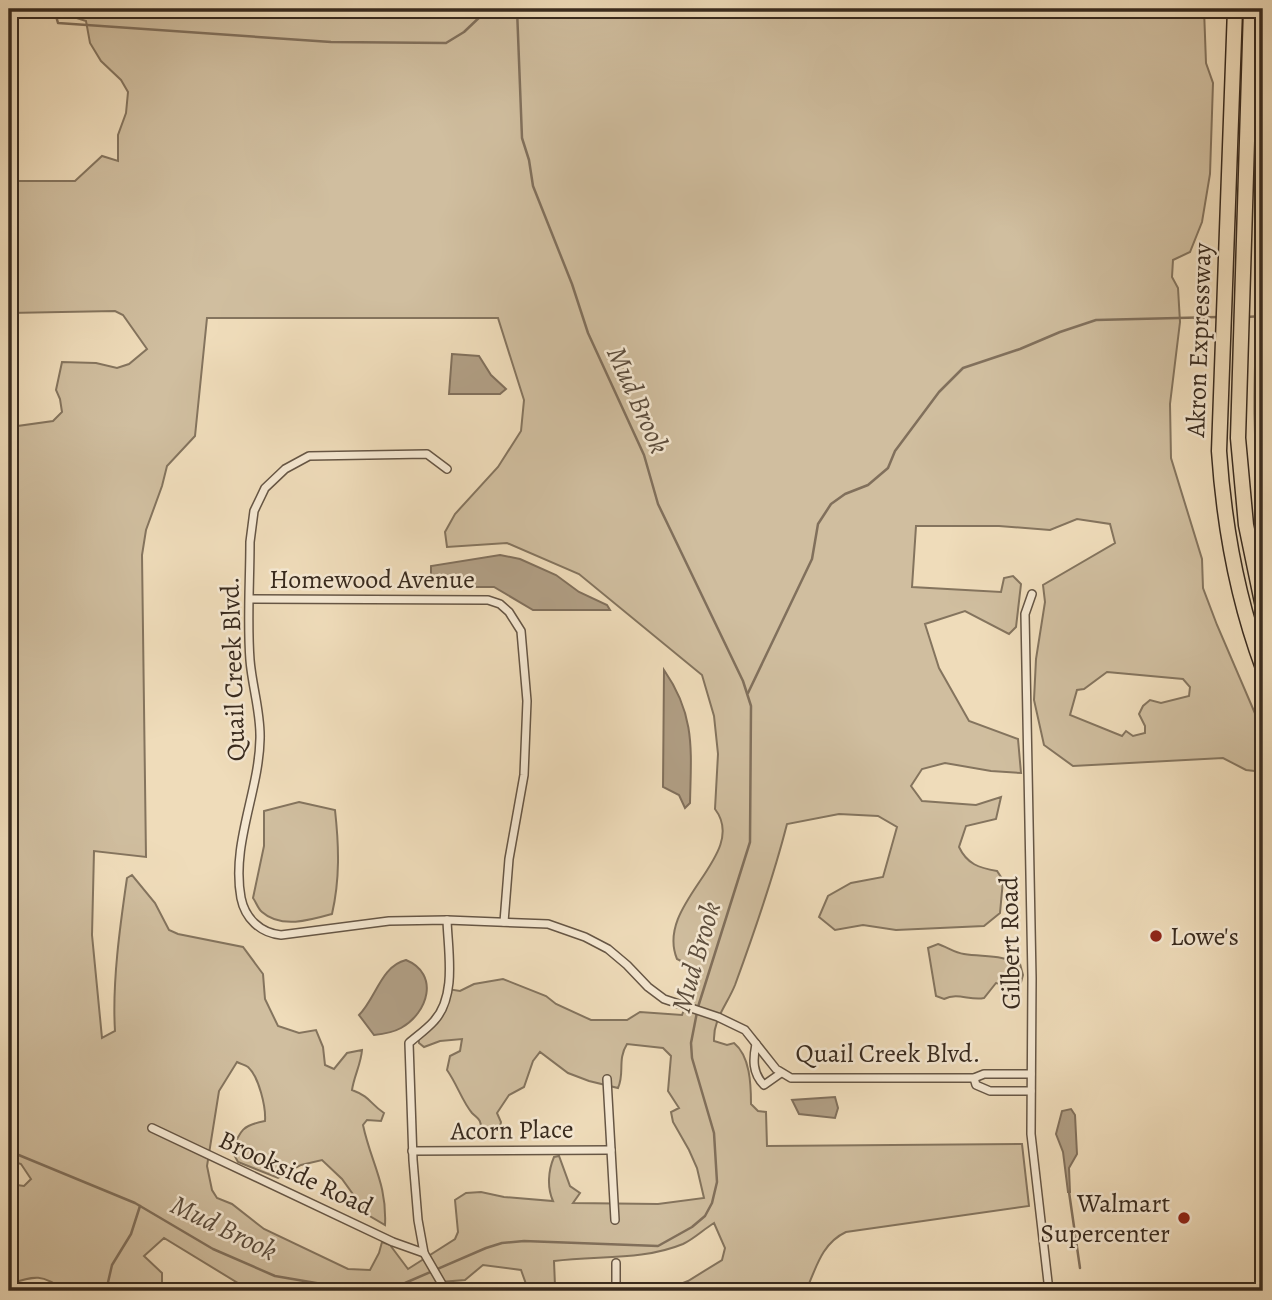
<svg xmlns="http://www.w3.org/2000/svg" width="1272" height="1300" font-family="Alegreya,serif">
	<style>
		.green { fill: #d0be9f; stroke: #84745e; stroke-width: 2; fill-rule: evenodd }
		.water { fill: #b19f85; stroke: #81705c; stroke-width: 2 }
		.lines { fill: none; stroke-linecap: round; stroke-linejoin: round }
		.stream { stroke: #81705c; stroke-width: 2.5 }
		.minor-casing { stroke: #665645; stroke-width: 10 }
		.motorway-casing { stroke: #382a1e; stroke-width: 17 }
		.minor { stroke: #f5e8d2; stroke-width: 7 }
		.motorway { stroke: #efdcba; stroke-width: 14 }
		.poi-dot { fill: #8f2418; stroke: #f5e8d2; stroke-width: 2.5 }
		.labels { text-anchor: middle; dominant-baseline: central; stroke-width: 5; stroke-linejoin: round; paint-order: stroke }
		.street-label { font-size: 26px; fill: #382a1e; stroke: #f5e8d2 }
		.poi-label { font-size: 26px; fill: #382a1e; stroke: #f5e8d2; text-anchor: start }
		.water-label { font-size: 28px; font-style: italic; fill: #5c4d3d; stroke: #f5e8d2 }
	</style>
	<rect width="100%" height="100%" fill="#efdcba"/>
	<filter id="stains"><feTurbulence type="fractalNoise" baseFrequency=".00286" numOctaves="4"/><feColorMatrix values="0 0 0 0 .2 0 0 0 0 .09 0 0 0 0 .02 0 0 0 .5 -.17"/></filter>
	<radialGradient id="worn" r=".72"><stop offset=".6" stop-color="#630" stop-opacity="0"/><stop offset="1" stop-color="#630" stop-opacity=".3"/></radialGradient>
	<g class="green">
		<path d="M63 9H1204L1206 63 1213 83 1210 174 1202 222 1190 252 1173 260 1172 277 1178 288 1180 322 1170 404 1171 458 1202 559 1203 588 1217 625 1263 732V772L1246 770 1223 758 1073 766 1044 745 1034 700 1036 659 1045 602 1043 585 1115 543 1110 524 1077 519 1050 530 999 526H916L912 587 1001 592 1004 578 1013 576 1021 584 1016 627 1009 634 965 611 925 624 939 668 969 721 1018 739 1021 773 991 771 945 763 922 769 911 786 922 801 976 805 1001 797 996 819 966 826 959 847C967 864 979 868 997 871L1003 880 1000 913 984 926 896 930 863 925 835 930 819 917 828 896 851 883 883 877 897 827 878 816 839 814 787 824C773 879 754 933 735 985 727 1005 713 1019 714 1041L727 1045 734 1043C750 1056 751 1084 751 1104L758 1111 766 1112 767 1146 1022 1144 1029 1206 846 1232C822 1243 816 1268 806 1291H663L688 1281 722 1260 725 1248 714 1223C704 1229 694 1239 683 1244 642 1261 597 1255 554 1261L555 1286 561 1291H518L526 1284 521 1270 483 1265 465 1280 441 1282 445 1291H251L164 1238 144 1256 162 1273V1291H64C43 1273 34 1276 9 1284V1184L24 1186 31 1179 21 1164 9 1160V408L10 427 53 421 62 412 60 399 56 390 62 362 96 363 117 368 129 364 147 349 123 315 115 311 9 313V181H75L102 156 118 161V135L126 113 128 92 121 80 101 61 90 43 86 21 67 15ZM207 318H498L524 400 521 431 498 467 455 514 445 532 447 547 507 543 579 574 702 675 714 716 718 754 715 809C750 855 654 903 677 959L685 963 694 983 682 1015 640 1012 627 1020H591L556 1004 546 996 503 979 474 984 460 991 448 989 435 1020 418 1036 419 1043 424 1047 440 1041 462 1039 460 1051 450 1056 447 1070C457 1084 462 1101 472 1113 478 1119 481 1119 481 1128L494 1131 500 1127 501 1122 497 1113 509 1095 524 1087 533 1061 540 1052 568 1073 589 1081 618 1088C625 1073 617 1060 627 1044L663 1048 671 1056 668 1091 679 1108 671 1112 673 1122 689 1150 697 1168 704 1198 658 1204 573 1203 580 1193 570 1186 559 1156 554 1157C548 1171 547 1188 553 1201L504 1197 481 1192 466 1193 455 1200 458 1232 455 1239 408 1269 390 1245 382 1242 379 1253 370 1270 348 1269 264 1229 232 1204 217 1198 212 1190 207 1166 219 1091 237 1062C241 1064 245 1065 248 1067 259 1077 266 1107 265 1121 243 1125 240 1130 232 1151L238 1162 278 1178 301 1165 322 1160 342 1179 368 1215 385 1225C387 1183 371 1163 363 1125L367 1120 381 1121 384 1113C370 1104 371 1097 352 1090 354 1076 361 1064 362 1050L347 1053 334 1069 325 1065 323 1047 316 1030 299 1033 278 1026 265 999 263 974 243 947 178 934 169 930 155 903 132 875 127 878C120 926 112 983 115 1031L102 1038 92 935 94 851 146 857 142 555 146 530 162 486 167 466 195 436ZM1107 672 1183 679 1190 687 1189 696 1161 703 1150 700 1143 706 1139 714 1145 726V733L1133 736 1126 731 1122 736 1070 715 1077 690 1084 689Z"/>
		<path d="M1258 274 1263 275V528C1250 445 1255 359 1258 274Z"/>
		<path d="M299 802 335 810C339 846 340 879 332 914 311 920 281 929 262 912 258 909 256 902 253 898L264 846V811Z"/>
		<path d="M938 944C947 947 955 953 964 954 984 957 1003 955 1020 964L1023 975 1020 986 1015 987 996 983 984 998C970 1001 958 992 944 999L936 996 928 948Z"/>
	</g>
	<g class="water">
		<polygon points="452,354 479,356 491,375 506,389 500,394 449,394"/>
		<polygon points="500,555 520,559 556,575 579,592 607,605 610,610 533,610 494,587 431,587 431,566"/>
		<path d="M664 670C696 716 691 751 690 803L685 808 679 795 663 787Z"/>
		<path d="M406 960C440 974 428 1013 401 1028 392 1033 384 1034 374 1035L359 1015C376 998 381 966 406 960Z"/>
		<polygon points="835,1097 838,1108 835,1118 799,1114 792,1100"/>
		<polygon points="1071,1109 1075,1115 1077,1154 1069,1168 1070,1192 1068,1192 1063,1152 1056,1134 1062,1111"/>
	</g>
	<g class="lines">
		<g class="stream">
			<polyline points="54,9 58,23 331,42 446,43 464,32 484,13 517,9"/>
			<polyline points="1246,317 1263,316"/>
			<polyline points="748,693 812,559 818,524 831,504 845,494 868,485 888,468 895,451 939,392 963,368 1020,349 1060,332 1096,320 1218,317"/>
			<polyline points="9,1151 135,1203 213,1249 275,1276 357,1290 373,1289 405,1283 486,1248 502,1243 524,1241 658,1246 692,1227 705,1216 712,1203 717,1182 714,1133 692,1058 691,1043 698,1007 750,842 751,706 743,681 658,504 644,455 588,333 572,284 533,186 529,160 522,138 517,9"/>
			<polyline points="1069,1192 1080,1268"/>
			<polyline points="106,1291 112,1265 131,1234 140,1206"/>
		</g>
		<defs>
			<g id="minor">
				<path d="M447 469 427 454 309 456 285 469 265 488 254 511 250 542C250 581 247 621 250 660 252 686 261 713 260 739 259 792 231 844 241 898 245 918 260 933 281 935L389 921 447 920 548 924 585 937 608 949 627 965 648 987 664 999 718 1017 745 1030 776 1069 791 1078H974L984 1074H1031"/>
				<polyline points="1032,594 1025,614 1032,978 1031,1134 1049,1291"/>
				<polyline points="250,599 488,600 500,604 509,612 521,631 527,701 524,775 509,859 504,922"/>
				<path d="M756 1044C753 1059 752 1073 764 1085L781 1073"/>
				<polyline points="974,1078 976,1085 990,1091 1031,1091"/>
				<polyline points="607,1079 615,1220"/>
				<polyline points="152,1128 393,1242 424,1253"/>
				<polyline points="412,1151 611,1150"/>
				<polyline points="616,1263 616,1291"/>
				<path d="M446 1291 424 1253 418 1220 413 1160 409 1043C417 1036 427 1029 434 1021 457 996 448 951 447 920"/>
			</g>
			<g id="motorway">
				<path d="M1235 9 1219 451C1224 525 1237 598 1263 668"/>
				<polyline points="1251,9 1238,438 1246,525 1263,607"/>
			</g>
		</defs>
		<use href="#minor" class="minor-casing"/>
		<use href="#motorway" class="motorway-casing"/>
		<use href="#minor" class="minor"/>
		<use href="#motorway" class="motorway"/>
	</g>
	<g class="poi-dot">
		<circle cx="1156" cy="936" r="7"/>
		<circle cx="1184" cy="1218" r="7"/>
	</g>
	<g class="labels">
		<g class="street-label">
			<text transform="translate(1199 340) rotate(-88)">Akron Expressway</text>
			<text x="372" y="579">Homewood Avenue</text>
			<text transform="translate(233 669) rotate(-92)">Quail Creek Blvd.</text>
			<text transform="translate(1010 943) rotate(-91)">Gilbert Road</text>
			<text x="888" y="1053">Quail Creek Blvd.</text>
			<text transform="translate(512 1130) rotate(-1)">Acorn Place</text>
			<text transform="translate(296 1173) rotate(25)">Brookside Road</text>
		</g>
		<g class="poi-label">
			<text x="1170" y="936">Lowe's</text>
			<text x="1170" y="1203" text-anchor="end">Walmart<tspan x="1170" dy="30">Supercenter</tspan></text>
		</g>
		<g class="water-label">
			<text transform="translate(638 400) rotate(66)">Mud Brook</text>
			<text transform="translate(696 957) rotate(-74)">Mud Brook</text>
			<text transform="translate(224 1228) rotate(26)">Mud Brook</text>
		</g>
	</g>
	<rect width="1272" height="1300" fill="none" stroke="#efdcba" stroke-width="35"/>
	<rect x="10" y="10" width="1251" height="1279" fill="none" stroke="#382a1e" stroke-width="3.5"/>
	<rect x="18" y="18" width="1237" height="1265" fill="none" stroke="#382a1e" stroke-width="2"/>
	<rect width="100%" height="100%" filter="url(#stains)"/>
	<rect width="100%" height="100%" fill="url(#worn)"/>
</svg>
